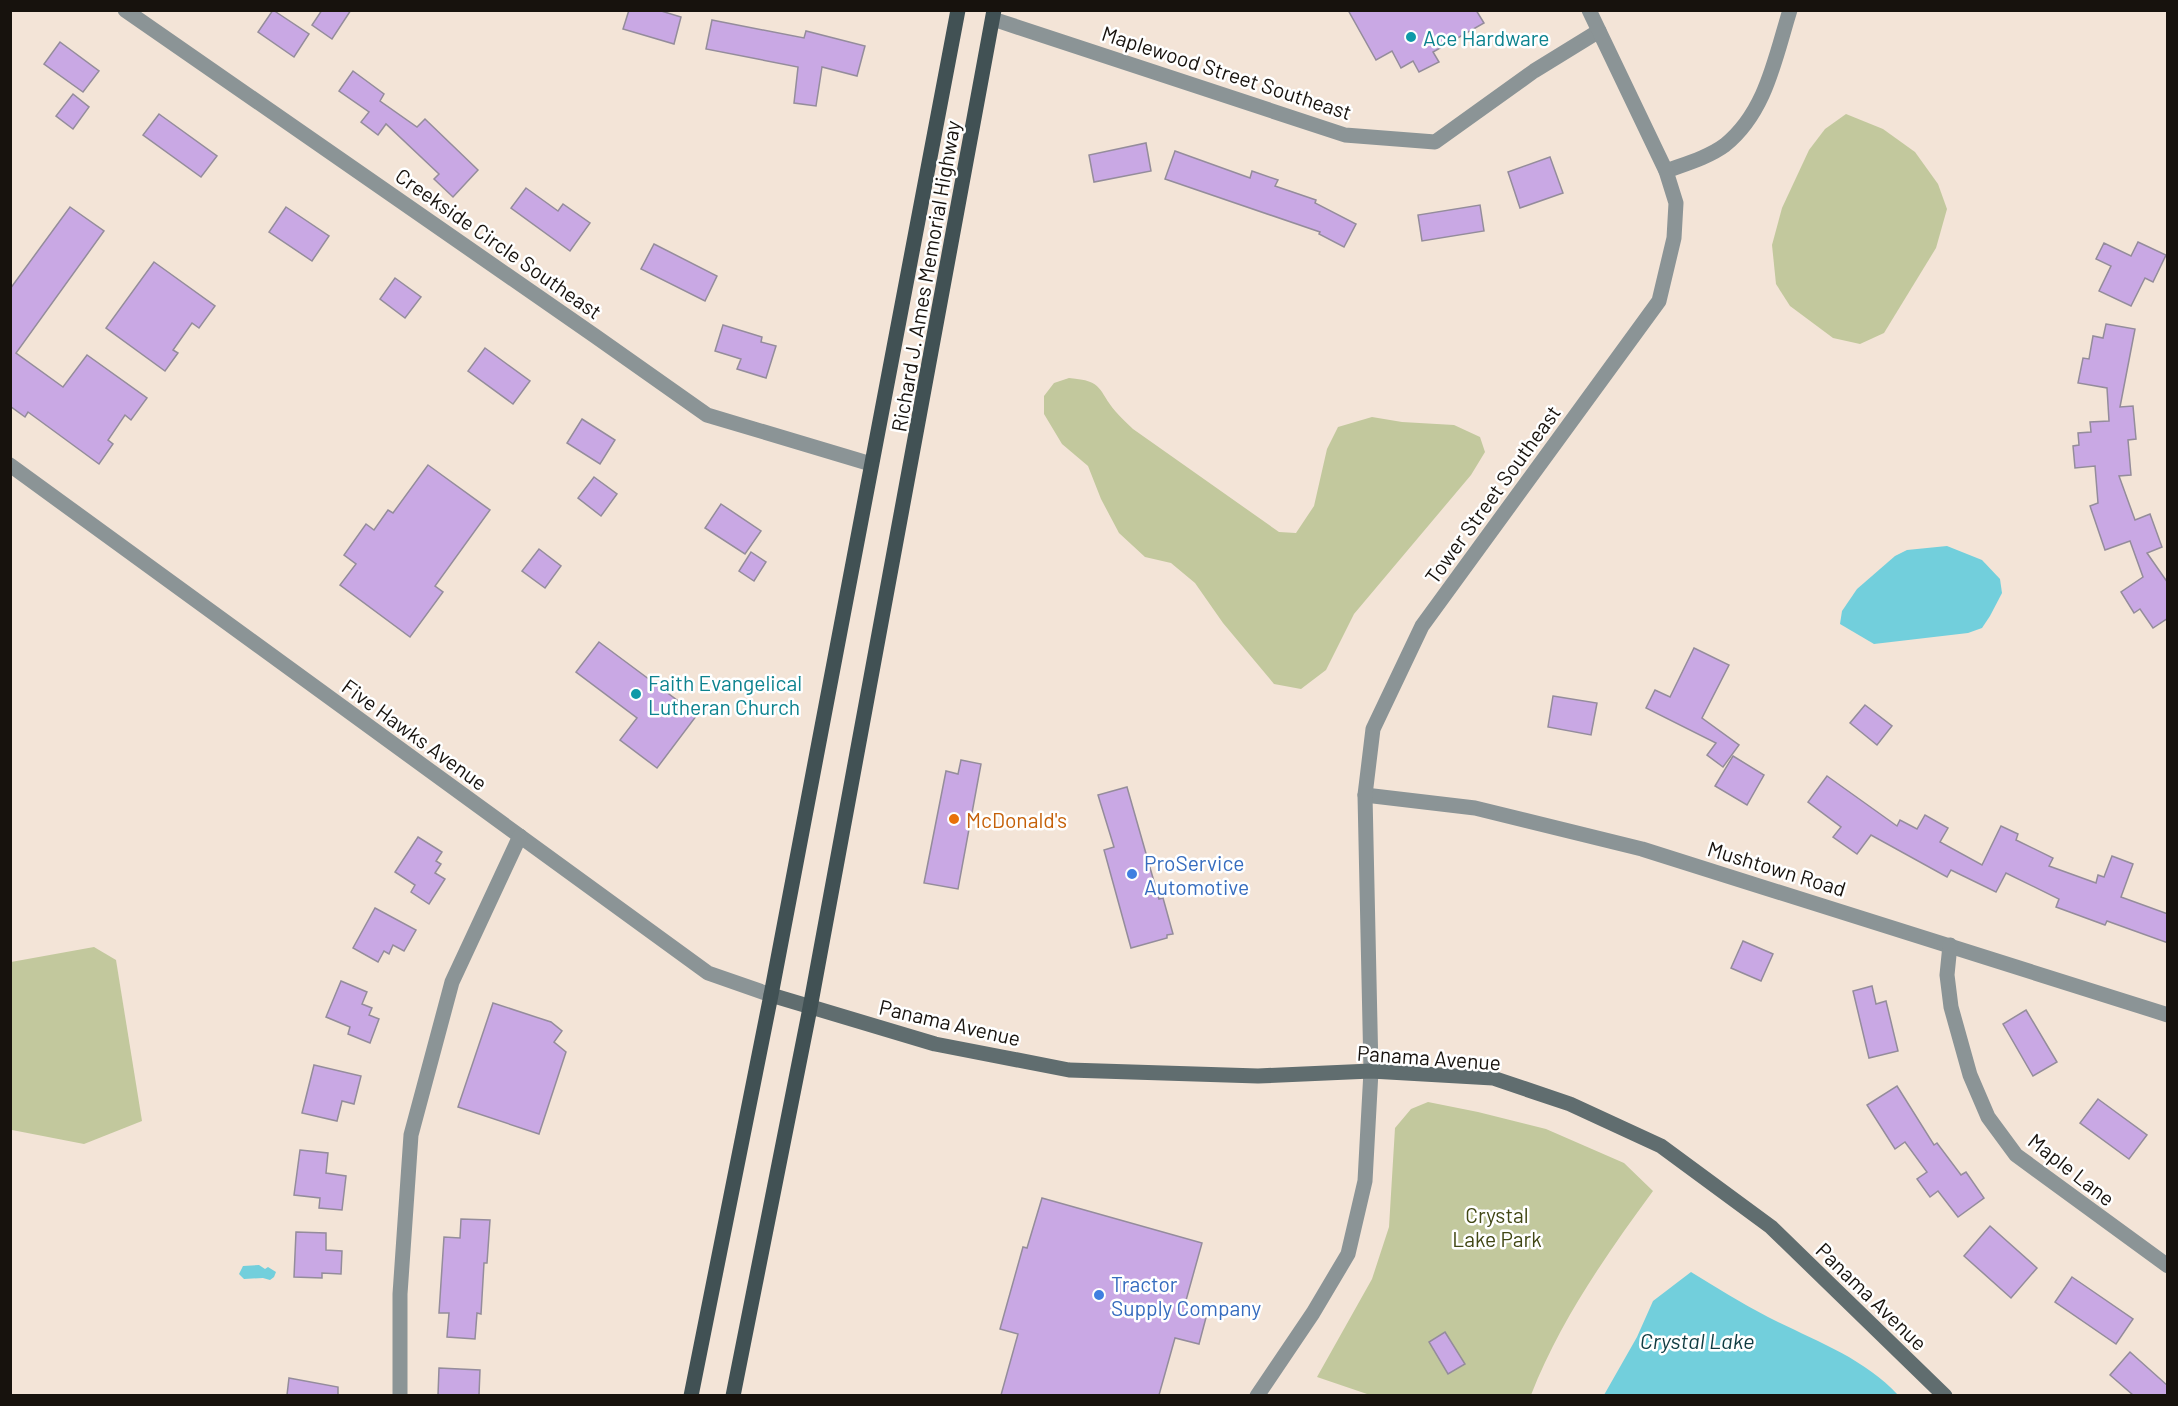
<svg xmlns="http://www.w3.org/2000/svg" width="2178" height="1406" font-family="Barlow,sans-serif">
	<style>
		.green { fill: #c2c89d }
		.water { fill: #72cfdc }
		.building { fill: #c9a8e4; stroke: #948c9b; stroke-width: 1.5 }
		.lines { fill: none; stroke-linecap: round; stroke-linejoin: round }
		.minor { stroke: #8b9496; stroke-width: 15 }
		.tertiary { stroke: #8b9496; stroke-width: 15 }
		.secondary { stroke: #606d6f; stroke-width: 15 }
		.primary { stroke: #415154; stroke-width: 15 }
		.culture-dot { fill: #0f9aa8; stroke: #fff; stroke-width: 2 }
		.food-dot { fill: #e8710a; stroke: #fff; stroke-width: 2 }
		.shop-dot { fill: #3f7fe0; stroke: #fff; stroke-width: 2 }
		.labels { text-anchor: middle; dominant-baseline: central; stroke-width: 5; stroke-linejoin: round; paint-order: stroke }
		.culture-label { font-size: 21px; fill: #0d838f; stroke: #fff; text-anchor: start }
		.street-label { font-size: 21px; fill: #17120d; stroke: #fff }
		.food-label { font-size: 21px; fill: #c56008; stroke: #fff; text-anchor: start }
		.shop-label { font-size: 21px; fill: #366cbe; stroke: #fff; text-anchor: start }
		.park-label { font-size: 21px; fill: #414714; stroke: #fff }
		.water-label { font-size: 22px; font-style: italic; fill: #0f3c42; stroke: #fff }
	</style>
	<rect width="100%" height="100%" fill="#f3e4d7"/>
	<g class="green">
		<polygon points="1846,114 1883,129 1915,152 1938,184 1947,209 1936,248 1884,333 1860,344 1833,338 1790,306 1776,284 1772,245 1782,208 1809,150 1825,129"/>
		<path d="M1069 378C1105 381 1097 390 1116 412 1121 418 1127 423 1133 429L1279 532 1296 533 1314 506 1327 449 1338 427 1372 417 1402 422 1454 425 1480 437 1485 452 1471 475 1354 614 1326 670 1301 689 1274 684 1223 623 1195 583 1171 563 1145 557 1119 533 1101 499 1088 466 1062 444 1044 414V396L1054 383Z"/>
		<polygon points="94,947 116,960 142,1121 84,1144 12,1130 11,962"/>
		<path d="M1428 1102 1478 1112 1546 1129 1624 1163 1653 1191C1606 1255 1560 1321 1531 1395H1370L1317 1377 1372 1279 1389 1227 1395 1128 1411 1109Z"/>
	</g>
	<g class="water">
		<polygon points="1947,546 1982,560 2000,579 2002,593 1990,616 1982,628 1968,633 1874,644 1840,624 1842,611 1857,589 1895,556 1907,550"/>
		<polygon points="259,1265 265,1269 268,1267 276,1272 274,1277 270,1280 263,1278 244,1279 239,1274 243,1266"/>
		<path d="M1691 1272C1716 1287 1741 1303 1768 1317 1813 1340 1863 1357 1898 1395H1604L1637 1337 1653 1301Z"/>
	</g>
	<g class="building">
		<polygon points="273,10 309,34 294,57 258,32"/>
		<polygon points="322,10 351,10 332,39 312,25"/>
		<polygon points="629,10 658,10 681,17 674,44 623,29"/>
		<polygon points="1348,10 1476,10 1484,23 1433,52 1439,62 1419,72 1413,61 1401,68 1392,51 1376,60"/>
		<polygon points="712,20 804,38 806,31 865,46 857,76 822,67 816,106 794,103 798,67 706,49"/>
		<polygon points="60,42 99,71 83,92 44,64"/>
		<polygon points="353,71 384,94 380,101 417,127 425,119 478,170 453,197 434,179 439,174 386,124 378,135 361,122 369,112 339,91"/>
		<polygon points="73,94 89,107 73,129 56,116"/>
		<polygon points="159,114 217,156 201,177 143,135"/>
		<polygon points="1146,143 1151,171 1094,182 1089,155"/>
		<polygon points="1175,151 1250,178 1252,171 1278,180 1275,186 1316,200 1315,203 1356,224 1344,247 1319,234 1320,232 1165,179"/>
		<polygon points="1550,157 1563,193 1520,208 1508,172"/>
		<polygon points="526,188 558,211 563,204 590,223 570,251 511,208"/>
		<polygon points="1480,205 1484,231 1422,241 1418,215"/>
		<polygon points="70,207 104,231 16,353 63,387 87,355 147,398 131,420 125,415 108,440 113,444 99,464 28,412 25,417 10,406 10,289"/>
		<polygon points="286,207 329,236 312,261 269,232"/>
		<polygon points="2138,242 2166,255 2153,282 2145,278 2131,306 2099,291 2111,266 2096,259 2104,243 2131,256"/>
		<polygon points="654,244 717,276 705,301 641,269"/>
		<polygon points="154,262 215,306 199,328 192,323 173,350 178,353 165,371 106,328"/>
		<polygon points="395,278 421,297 405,318 380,299"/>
		<polygon points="2106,324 2135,329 2120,407 2133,406 2136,439 2128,440 2131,475 2119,476 2135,520 2150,514 2162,547 2147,553 2168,583 2168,618 2153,628 2140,609 2134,613 2121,592 2143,577 2130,541 2105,550 2090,506 2098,503 2095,466 2075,468 2073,446 2079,445 2078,433 2091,432 2090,422 2109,421 2107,388 2078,383 2083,358 2089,359 2093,336 2103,338"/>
		<polygon points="723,325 762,337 761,342 776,346 766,378 737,369 741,359 715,351"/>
		<polygon points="485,348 530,381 513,404 468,371"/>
		<polygon points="582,419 615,440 600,464 567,443"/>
		<polygon points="428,465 490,510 435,586 443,592 410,637 340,585 356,564 344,555 366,524 374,530 388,510 393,513"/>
		<polygon points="594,477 617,494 601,516 578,498"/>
		<polygon points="721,504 761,531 745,554 705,528"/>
		<polygon points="539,549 561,566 545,588 522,571"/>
		<polygon points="751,552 766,562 754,581 739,571"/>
		<polygon points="599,642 697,715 657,768 620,740 637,718 576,672"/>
		<polygon points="1694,648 1729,665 1702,718 1739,745 1723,767 1707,755 1716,743 1646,708 1655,690 1670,697"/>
		<polygon points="1553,696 1597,703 1591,735 1548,727"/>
		<polygon points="1865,705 1892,726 1877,745 1850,723"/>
		<polygon points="1733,756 1764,775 1747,805 1715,786"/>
		<polygon points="961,760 981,764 958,889 924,883 946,771 958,774"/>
		<polygon points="1827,776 1897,826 1900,820 1917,829 1925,815 1948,828 1940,842 1982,865 2001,826 2018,834 2016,840 2053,858 2049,866 2096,883 2098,875 2104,877 2112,856 2133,864 2121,897 2168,914 2168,943 2107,921 2105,925 2056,907 2059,899 2006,873 1996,892 1951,870 1947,877 1871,835 1857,854 1833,837 1841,827 1808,802"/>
		<polygon points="1127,787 1159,899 1163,898 1173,934 1167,935 1167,938 1131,948 1104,850 1114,847 1098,795"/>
		<polygon points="418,837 442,852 436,861 441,864 435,873 445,879 429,904 411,892 415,885 395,872"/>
		<polygon points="375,908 416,930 404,951 393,945 389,954 384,951 378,962 353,948"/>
		<polygon points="1743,941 1773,954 1761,981 1731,968"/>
		<polygon points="341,981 367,992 362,1004 372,1008 369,1015 379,1019 370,1043 348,1034 350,1027 326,1017"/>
		<polygon points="1872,986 1876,1004 1886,1001 1898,1051 1869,1058 1853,991"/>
		<polygon points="493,1003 551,1022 562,1031 554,1042 566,1052 539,1134 458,1107"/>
		<polygon points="2026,1010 2057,1062 2033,1076 2003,1024"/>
		<polygon points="314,1065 361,1076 354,1104 342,1101 337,1121 302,1113"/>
		<polygon points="1897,1086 1934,1145 1937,1143 1961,1175 1966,1172 1984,1198 1958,1217 1938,1191 1930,1197 1917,1179 1927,1172 1905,1142 1895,1149 1867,1105"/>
		<polygon points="2098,1099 2147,1135 2129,1159 2080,1123"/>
		<polygon points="300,1150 328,1153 326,1173 346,1176 342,1210 319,1208 320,1198 294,1195"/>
		<polygon points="1042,1198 1202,1243 1185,1304 1208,1310 1199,1344 1175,1338 1159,1395 1001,1395 1018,1334 1000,1329 1023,1247 1027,1248"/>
		<polygon points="461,1219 490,1220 487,1263 484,1263 481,1314 477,1313 475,1339 447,1337 449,1313 439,1313 444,1237 460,1238"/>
		<polygon points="1990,1226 2037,1268 2011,1298 1964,1256"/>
		<polygon points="296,1232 326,1233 326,1250 342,1251 341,1274 322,1273 322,1278 294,1277"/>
		<polygon points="2072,1277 2133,1319 2116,1344 2055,1302"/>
		<polygon points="1445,1332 1465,1364 1448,1374 1429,1342"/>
		<polygon points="2130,1352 2168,1386 2168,1395 2133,1395 2110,1375"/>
		<polygon points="439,1368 480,1370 479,1395 438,1395"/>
		<polygon points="289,1378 338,1387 338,1395 287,1395"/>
	</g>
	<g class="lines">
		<g class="minor">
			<polyline points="125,10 595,336 707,415 871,464"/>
			<polyline points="993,19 1345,135 1435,142 1534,71 1599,31"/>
			<path d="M1666 171C1685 164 1709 157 1725 145 1766 112 1775 58 1790 10"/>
			<polyline points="10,465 708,973 771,995"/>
			<polyline points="1365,795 1475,808 1642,849 2168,1015"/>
			<polyline points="1950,945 1947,975 1951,1007 1970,1075 1988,1117 2016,1155 2168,1266"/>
			<polyline points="400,1396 400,1294 411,1135 452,982 520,836"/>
		</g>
		<polyline class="tertiary" points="1257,1396 1313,1313 1348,1254 1365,1181 1371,1071 1365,795 1373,729 1422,626 1659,301 1674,238 1676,203 1666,171 1589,10"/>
		<polyline class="secondary" points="771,995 935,1044 1069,1070 1258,1076 1371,1071 1493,1078 1570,1104 1661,1146 1771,1227 1945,1396"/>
		<g class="primary">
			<polyline points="691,1396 771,995 958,10"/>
			<polyline points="733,1396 810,1008 994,10"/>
		</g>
	</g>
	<g class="culture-dot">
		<circle cx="1411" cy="37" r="6"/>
		<circle cx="636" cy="694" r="6"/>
	</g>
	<circle class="food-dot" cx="954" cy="819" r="6"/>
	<g class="shop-dot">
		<circle cx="1132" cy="874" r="6"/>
		<circle cx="1099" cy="1295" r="6"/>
	</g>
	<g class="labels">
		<g class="culture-label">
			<text x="1423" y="37">Ace Hardware</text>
			<text x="648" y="682">Faith Evangelical<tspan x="648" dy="24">Lutheran Church</tspan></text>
		</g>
		<g class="street-label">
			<text transform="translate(1227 72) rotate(18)">Maplewood Street Southeast</text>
			<text transform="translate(499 243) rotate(35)">Creekside Circle Southeast</text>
			<text transform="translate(925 276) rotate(-80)">Richard J. Ames Memorial Highway</text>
			<text transform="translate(1492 494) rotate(-54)">Tower Street Southeast</text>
			<text transform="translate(415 734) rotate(36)">Five Hawks Avenue</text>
			<text transform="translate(1777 868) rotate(17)">Mushtown Road</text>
			<text transform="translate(950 1022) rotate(13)">Panama Avenue</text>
			<text transform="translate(1429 1057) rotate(4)">Panama Avenue</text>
			<text transform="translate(2072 1169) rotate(38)">Maple Lane</text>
			<text transform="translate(1872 1296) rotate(44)">Panama Avenue</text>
		</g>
		<g class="food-label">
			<text x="966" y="819">McDonald's</text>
		</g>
		<g class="shop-label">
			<text x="1144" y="862">ProService<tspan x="1144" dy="24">Automotive</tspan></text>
			<text x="1111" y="1283">Tractor<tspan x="1111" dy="24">Supply Company</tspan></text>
		</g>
		<g class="park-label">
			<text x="1497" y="1214">Crystal<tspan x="1497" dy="24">Lake Park</tspan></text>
		</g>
		<g class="water-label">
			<text x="1697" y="1340">Crystal Lake</text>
		</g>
	</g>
	<rect width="2178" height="1406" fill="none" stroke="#17120d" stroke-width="24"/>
</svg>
